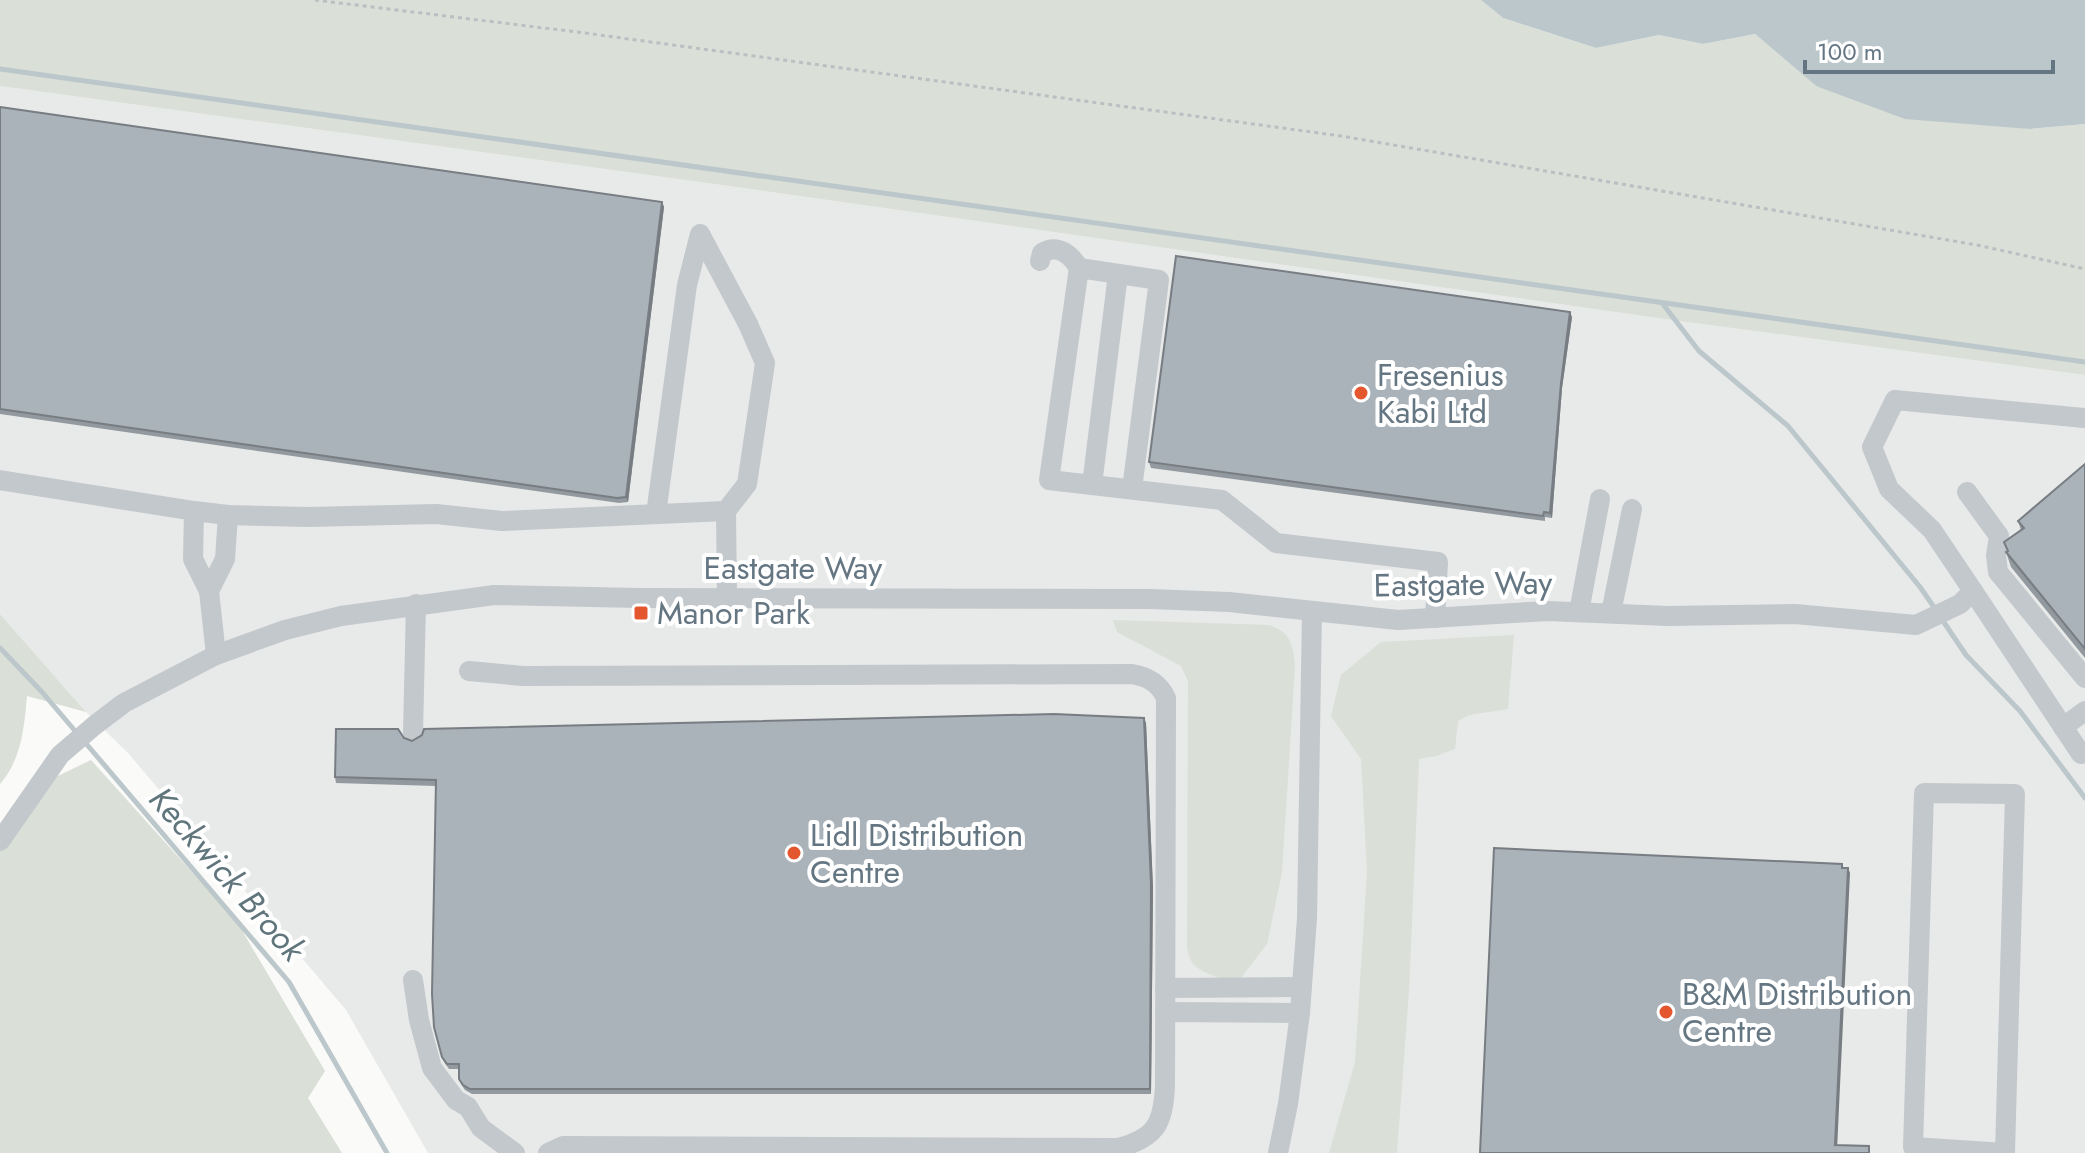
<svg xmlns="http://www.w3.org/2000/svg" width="2085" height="1153" font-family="Jost,sans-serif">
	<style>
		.built { fill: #e8e9e9 }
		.green { fill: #dadfd7 }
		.water { fill: #bbc7cb }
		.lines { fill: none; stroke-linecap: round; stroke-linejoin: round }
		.stream { stroke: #bbc7cb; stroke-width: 5 }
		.path { stroke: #bbbfc2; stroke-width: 3; stroke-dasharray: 4 4; stroke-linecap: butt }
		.minor { stroke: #c3c8cc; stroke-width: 20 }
		.wall { fill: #929a9f }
		.shaded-wall { fill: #777d82 }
		.building { fill: #aab3b9; stroke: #777d82; stroke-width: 2 }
		.poi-dot { fill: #e4572e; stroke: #fff; stroke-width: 3 }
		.labels { text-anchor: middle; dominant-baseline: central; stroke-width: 8; stroke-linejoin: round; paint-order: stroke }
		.poi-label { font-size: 32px; fill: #657683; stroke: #fff; text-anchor: start }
		.street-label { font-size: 32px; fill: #657683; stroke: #fff }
		.water-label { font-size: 34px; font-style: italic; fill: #60757c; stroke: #fff }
	</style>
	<rect width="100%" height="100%" fill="#fafaf8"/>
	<polygon class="built" points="0,86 743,188 1657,318 2085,375 2085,1153 428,1153 346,1010 128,753 86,712 0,614"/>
	<g class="green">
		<polygon points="0,0 1481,0 1503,18 1596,48 1659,35 1703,44 1755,34 1816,86 2030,129 2085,124 2085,375 1657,318 743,188 0,86"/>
		<path d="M0 614 86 712 27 696C24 727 22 759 0 784Z"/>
		<path d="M1113 620 1269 625C1291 632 1294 647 1295 667L1282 873 1267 944 1237 983C1221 978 1194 973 1189 956 1187 951 1187 946 1187 942L1188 681 1181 666 1117 632Z"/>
		<polygon points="1514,635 1508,709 1469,715 1458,721 1455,749 1436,756 1419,759 1409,991 1397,1153 1329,1153 1355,1062 1367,871 1361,759 1331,716 1341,675 1381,642"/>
		<polygon points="91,760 237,922 325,1071 308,1098 342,1153 0,1153 0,841 39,785"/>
	</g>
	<polygon class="water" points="1481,0 2085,0 2085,124 2030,129 1905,119 1816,86 1755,34 1703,44 1659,35 1596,48 1503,18"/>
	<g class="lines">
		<g class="stream">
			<polyline points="0,69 2085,362"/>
			<polyline points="1662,303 1699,351 1788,426 1920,587 1936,610"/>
			<polyline points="1941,618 1966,655 2020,711 2085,798"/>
			<polyline points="0,648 42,692 76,732"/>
			<polyline points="83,740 289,982 387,1153"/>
		</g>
		<polyline class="path" points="315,0 585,33 1341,136 1977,245 2085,269"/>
		<g class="minor">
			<path d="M1040 261 1042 253C1058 243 1071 255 1079 268"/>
			<polyline points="0,480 194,511"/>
			<polyline points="1092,485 1118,274"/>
			<polyline points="1132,489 1159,280 1079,268 1049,480 1222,500 1276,543 1438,562 1435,618"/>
			<polyline points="1967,492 1999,536 1996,555 1998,572 2085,678"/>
			<polyline points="656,514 687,285 700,234 748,324 765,363 747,484 726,511"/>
			<polyline points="209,591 225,559 228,515"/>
			<polyline points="1973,591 1932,530 1889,489 1872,447 1895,400 2084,418"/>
			<polyline points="1579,612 1600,499"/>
			<polyline points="1611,613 1632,509"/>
			<polyline points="216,655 209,591 193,559 194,511 228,515 308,517 436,514 502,521 726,511 727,597"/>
			<path d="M469 671 523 676 1132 674C1148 677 1159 683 1166 698L1165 1086C1163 1124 1156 1138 1118 1148L563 1146 548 1153"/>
			<polyline points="2063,727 2085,711"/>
			<polyline points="413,733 416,604"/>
			<polygon points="1924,793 2015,794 2005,1153 1913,1147"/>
			<polyline points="0,841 60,755 95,725 124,703 216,655 285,630 341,616 494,595 639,598 1150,599 1229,602 1398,620 1547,611 1668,616 1795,614 1916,625 1960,604 1973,591 2081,754"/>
			<polyline points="413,980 419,1020 432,1068 456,1100 468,1107 481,1128 515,1153"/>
			<polyline points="1165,988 1302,987"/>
			<polyline points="1165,1012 1300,1013"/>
			<polyline points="1278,1153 1288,1104 1300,1013 1307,918 1312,611"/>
		</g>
	</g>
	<g class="wall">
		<polygon points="0,107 662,202 664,207 628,502 619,503 0,414"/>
		<polygon points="1572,317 1562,388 1552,518 1545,517 1545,521 1151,468 1149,462"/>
		<polygon points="2085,464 2085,658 2011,567 2006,552 2007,551 2004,542 2021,530 2018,521"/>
		<polygon points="1146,723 1153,888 1151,1094 472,1094 465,1090 461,1084 459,1079 459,1069 449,1069 444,1062 434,1027 436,786 336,783 335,777 404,738 412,741"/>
	</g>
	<g class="shaded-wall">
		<polygon points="662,202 664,207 628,502 626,497"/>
		<polygon points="1570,312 1572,317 1562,388 1552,518 1550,513 1561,383"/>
		<polygon points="1144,718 1146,723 1153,888 1151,1094 1150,1089"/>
		<polygon points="1848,868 1850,873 1837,1150 1835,1145"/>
	</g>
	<g class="building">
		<polygon points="0,107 662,202 626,497 617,498 0,409"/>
		<polygon points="1176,256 1570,312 1561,383 1550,513 1544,512 1543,516 1149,462"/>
		<polygon points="2085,464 2085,649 2006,552 2008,551 2004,542 2024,528 2018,521"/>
		<polygon points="1054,714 1144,718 1151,883 1150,1089 470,1089 463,1085 459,1079 459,1064 447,1064 442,1057 434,1027 432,994 436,780 335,777 336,729 398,729 404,738 412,741 422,735 424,729"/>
		<polygon points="1494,848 1842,864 1842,868 1848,868 1835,1145 1869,1146 1869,1153 1480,1153"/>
	</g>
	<g class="poi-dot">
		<circle cx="1361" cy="393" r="8"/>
		<rect x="633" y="605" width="16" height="16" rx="4"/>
		<circle cx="794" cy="853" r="8"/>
		<circle cx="1666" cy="1012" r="8"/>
	</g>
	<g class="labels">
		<g class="poi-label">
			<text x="1377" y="375">Fresenius<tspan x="1377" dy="37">Kabi Ltd</tspan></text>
			<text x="657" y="613">Manor Park</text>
			<text x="810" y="835">Lidl Distribution<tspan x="810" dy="37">Centre</tspan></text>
			<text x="1682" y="994">B&amp;M Distribution<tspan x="1682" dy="37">Centre</tspan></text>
		</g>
		<g class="street-label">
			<text x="793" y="568">Eastgate Way</text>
			<text transform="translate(1463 584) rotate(-1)">Eastgate Way</text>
		</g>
		<g class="water-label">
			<text transform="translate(227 874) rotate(49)">Keckwick Brook</text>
		</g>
	</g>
	<path d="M1805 60v12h248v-12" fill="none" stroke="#657683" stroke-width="4"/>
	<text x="1817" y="60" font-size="24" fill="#657683" stroke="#ffffff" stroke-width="6" paint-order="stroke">100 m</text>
</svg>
